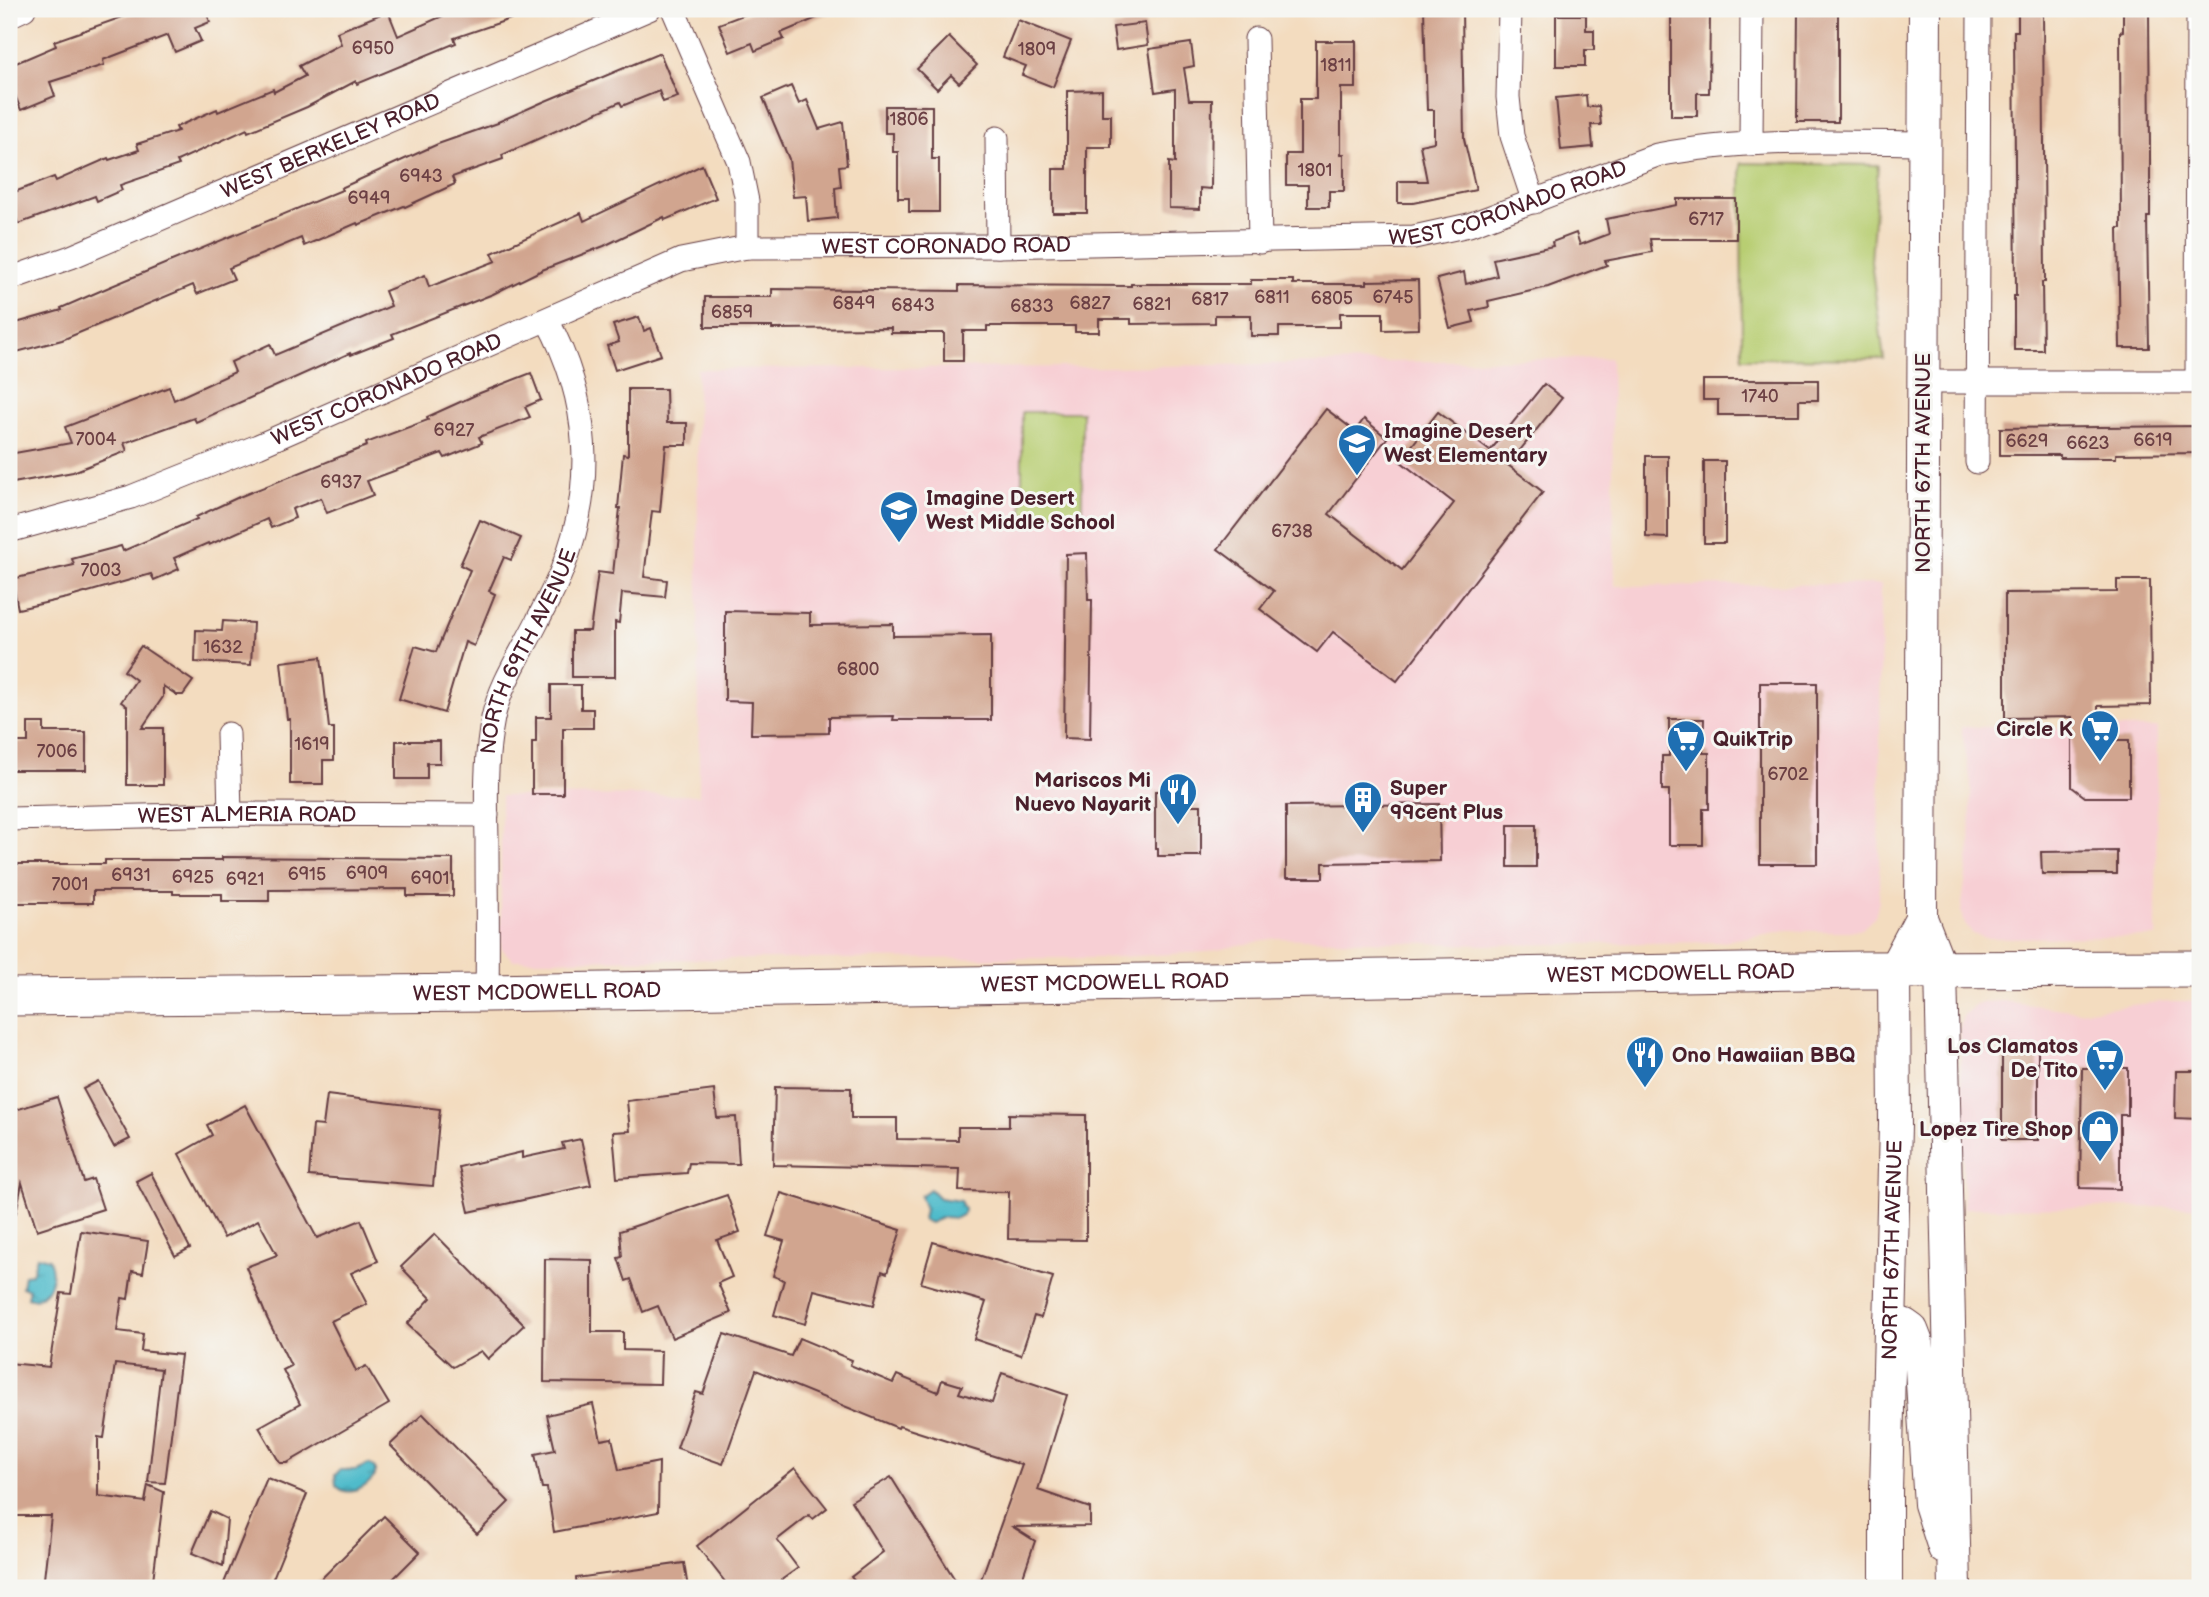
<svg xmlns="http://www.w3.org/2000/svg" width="2209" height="1597" font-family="'Balsamiq Sans',sans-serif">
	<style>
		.built { fill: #f7cfd4 }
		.green { fill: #b8ce72; stroke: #81764e; stroke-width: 2 }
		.water { fill: url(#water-ripples); stroke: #4c6d7b; stroke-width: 2 }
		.building { fill: #d1a58f }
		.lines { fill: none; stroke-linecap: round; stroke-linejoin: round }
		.minor-casing { stroke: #633b41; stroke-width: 25 }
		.secondary-casing { stroke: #633b41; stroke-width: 34 }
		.primary-casing { stroke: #633b41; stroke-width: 39 }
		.minor { stroke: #fff; stroke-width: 23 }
		.secondary { stroke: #fff; stroke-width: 32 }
		.primary { stroke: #fff; stroke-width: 37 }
		.labels { text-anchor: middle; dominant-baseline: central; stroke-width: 6; stroke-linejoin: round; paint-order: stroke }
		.number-label { font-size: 18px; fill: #6c4044 }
		.street-label { font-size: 21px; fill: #4a1f2b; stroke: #f6f6f2 }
		.poi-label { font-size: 21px; font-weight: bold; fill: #4a1f2b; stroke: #f6f6f2; text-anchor: start }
	</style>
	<defs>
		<pattern id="water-ripples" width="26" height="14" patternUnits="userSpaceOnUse" patternTransform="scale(1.75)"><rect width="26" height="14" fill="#4fbbcb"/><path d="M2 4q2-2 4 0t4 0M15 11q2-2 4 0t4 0" fill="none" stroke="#4497a5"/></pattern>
	</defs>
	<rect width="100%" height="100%" fill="#f6f6f2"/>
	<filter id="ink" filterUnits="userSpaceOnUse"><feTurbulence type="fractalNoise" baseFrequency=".0143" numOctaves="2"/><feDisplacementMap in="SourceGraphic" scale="14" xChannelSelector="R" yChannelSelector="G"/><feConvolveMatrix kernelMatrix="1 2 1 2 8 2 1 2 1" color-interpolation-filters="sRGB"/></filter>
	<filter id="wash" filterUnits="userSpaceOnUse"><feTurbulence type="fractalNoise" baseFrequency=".00686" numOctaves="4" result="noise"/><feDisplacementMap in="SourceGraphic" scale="28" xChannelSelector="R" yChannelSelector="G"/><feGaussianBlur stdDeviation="1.57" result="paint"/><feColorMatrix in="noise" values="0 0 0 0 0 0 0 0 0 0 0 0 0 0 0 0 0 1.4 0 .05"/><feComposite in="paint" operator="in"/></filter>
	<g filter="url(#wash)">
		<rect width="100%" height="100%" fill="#f3dcbf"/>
		<g class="built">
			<polygon points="1611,358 1615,586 1881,584 1879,901 1875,916 1863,928 1849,931 1782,931 1719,942 1484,945 1276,938 1207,952 1102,958 513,960 501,948 501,796 699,795 697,369 1100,367"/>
			<polygon points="1961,727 2157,728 2156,937 1986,938 1973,934 1963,921 1961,911 1970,847 1971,783"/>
			<polygon points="2002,1001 2078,1011 2168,1001 2200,1001 2200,1207 1964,1208 1960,1027 1963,1016 1974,1006 1985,1002"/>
		</g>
		<g class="green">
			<polygon points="1741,163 1878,165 1871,262 1884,359 1742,358"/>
			<rect x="1022" y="412" width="60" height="102"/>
		</g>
		<g class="water">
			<polygon points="930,1189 939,1198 960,1201 964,1209 963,1214 956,1218 944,1217 930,1223 923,1220 925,1209 920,1196"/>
			<path d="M37 1256 49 1259C55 1276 52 1290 36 1299L27 1297 29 1289 22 1287 24 1275 32 1274Z"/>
			<path d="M369 1464 375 1468V1476C366 1488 348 1499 336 1485L335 1475 340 1470H356Z"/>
		</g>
		<g id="blocks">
			<g class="building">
				<polygon points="145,9 205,9 210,22 195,28 201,41 175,52 168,35 103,60 104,65 50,82 55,96 21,110 9,80 9,66 56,46 54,41"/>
				<polygon points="458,9 530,9 531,12 454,38 456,43 357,84 356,81 307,107 248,132 247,129 177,161 179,165 120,185 122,190 97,201 95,196 18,224 9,194 54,177 56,181 108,158 109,160 139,150 137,144 178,131 176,127 217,109 218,112 273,89 274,92 305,76 299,66 341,44 337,32 388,11 398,36"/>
				<polygon points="759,9 838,9 781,33 784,39 755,51 752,43 730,52 719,24"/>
				<polygon points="1424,9 1462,9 1464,139 1476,190 1413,203 1398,203 1398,181 1427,181 1420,145 1434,142 1434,110 1427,110"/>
				<polygon points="1798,9 1838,9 1838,122 1797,122"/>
				<polygon points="2018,9 2043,9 2045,282 2042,282 2043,350 2014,350 2014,296 2016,296 2014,31 2018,31"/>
				<polygon points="2123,9 2149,9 2150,150 2150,217 2147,217 2149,348 2120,348 2118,228 2121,228 2120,32 2123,31"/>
				<polygon points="1671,13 1710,13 1709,93 1697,93 1697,116 1671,116"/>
				<polygon points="1556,15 1586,15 1586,30 1594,30 1594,50 1585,50 1585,66 1556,66"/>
				<polygon points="1018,20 1071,41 1053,87 1022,75 1026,66 1003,57"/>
				<polygon points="1145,23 1148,45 1116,50 1113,27"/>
				<polygon points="949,37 977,65 959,83 951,75 937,89 917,69"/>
				<polygon points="1316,41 1356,41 1356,88 1341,88 1341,154 1344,154 1344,191 1329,191 1329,207 1308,207 1308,185 1286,185 1286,154 1300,154 1300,99 1316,99"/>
				<polygon points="1191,43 1194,66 1184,68 1189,100 1212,100 1211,189 1200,188 1200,209 1169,208 1169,162 1175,163 1175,89 1155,92 1149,49"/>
				<polygon points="660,53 678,97 663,102 659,91 622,106 620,102 502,155 503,159 452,177 455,184 405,207 404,206 358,225 357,223 304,246 301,238 229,268 234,279 197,294 193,285 62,340 9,354 9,325 62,310 61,308 107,288 342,190 341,188 438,144 498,123 498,122 543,102"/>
				<polygon points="791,86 799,104 807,100 819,129 843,122 847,165 839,166 841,187 835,188 837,218 808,221 806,196 793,197 789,159 763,98"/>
				<polygon points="1102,90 1102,115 1111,115 1111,147 1087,147 1087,213 1053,213 1053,169 1067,169 1067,91"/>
				<polygon points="1586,95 1587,107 1599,106 1601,125 1591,125 1593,147 1561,150 1556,98"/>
				<polygon points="885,106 932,106 932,159 939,159 939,212 909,212 909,198 898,198 898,152 893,152 893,133 885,133"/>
				<polygon points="702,165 716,198 665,220 664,217 604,246 542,270 493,294 392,334 394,338 351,355 350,353 196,422 194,418 124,443 127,451 73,472 13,483 9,454 71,443 65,427 169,387 174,400 235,372 231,362 270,344 275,355 391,306 385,291 425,275 429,287 496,261 492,253 581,213 584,221"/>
				<polygon points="1677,199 1736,199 1736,239 1650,239 1652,252 1605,261 1607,265 1548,287 1488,301 1489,307 1471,311 1474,322 1450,328 1437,279 1464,272 1466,284 1497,276 1493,259 1553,246 1552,242 1576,233 1580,245 1609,234 1606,219 1677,205"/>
				<polygon points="1251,280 1293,280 1293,284 1367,284 1367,281 1418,280 1419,329 1383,330 1383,313 1340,313 1340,327 1279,327 1279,336 1251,336 1251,315 1215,315 1215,323 1131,324 1131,319 1099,319 1099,332 1075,332 1075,326 987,326 987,331 963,331 963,361 944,361 944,333 891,333 891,328 772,329 772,327 705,327 705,297 772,297 772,289 959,291 959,285 1131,286 1131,284 1251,284"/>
				<polygon points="639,317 644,331 651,328 661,355 615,370 607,346 619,342 613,325"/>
				<polygon points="531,373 541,400 525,407 530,417 479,437 482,443 445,458 442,453 367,481 373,495 327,513 321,498 292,509 295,518 271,528 267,519 209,545 208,543 174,558 179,569 154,580 151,574 67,598 18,609 12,579 74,565 72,559 121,546 123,551 197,519 196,517 239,497 367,446 366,443 428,420 427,417 480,393"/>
				<polygon points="1703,380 1818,380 1818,400 1799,400 1799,415 1718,415 1718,400 1703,400"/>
				<polygon points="1544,384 1562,398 1508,465 1543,492 1397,681 1333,632 1317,652 1260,609 1274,591 1218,549 1326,409 1355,431 1364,419 1387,438 1329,514 1402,570 1454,503 1400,461 1438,412 1490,451"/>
				<polygon points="628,389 666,389 667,423 687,423 687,445 666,445 660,512 652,511 644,577 667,580 665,597 622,593 619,623 615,622 615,677 572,677 572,631 590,631 598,572 613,574 620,508 618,508 623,454 628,455"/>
				<polygon points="2200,426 2200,453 2116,454 2116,458 2060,458 2060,455 2000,455 2000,428"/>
				<polygon points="1646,456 1668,456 1668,538 1646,537"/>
				<rect x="1704" y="461" width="21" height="82"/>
				<polygon points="480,520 521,538 511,560 504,557 489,591 495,594 474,646 465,642 444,713 399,699 415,646 436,652 470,570 460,565"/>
				<polygon points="1087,553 1088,600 1092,600 1090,739 1064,738 1066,554"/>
				<polygon points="2117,580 2150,580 2151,705 2098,706 2098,740 2129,740 2129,797 2085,797 2072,787 2072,717 2005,718 2005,593 2117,592"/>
				<polygon points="725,611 810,613 810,625 893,624 893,636 991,635 991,720 893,720 894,716 829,717 829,733 751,734 752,702 725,701"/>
				<polygon points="223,621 253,623 251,665 195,662 196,630 222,631"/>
				<polygon points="141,646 193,681 183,695 177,695 163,686 163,697 142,728 163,728 163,785 127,785 127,706 121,702 136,680 124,671"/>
				<polygon points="321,657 329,728 334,728 334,760 323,760 323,784 290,784 290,719 287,719 281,662"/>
				<rect x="1760" y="683" width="57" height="181"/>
				<polygon points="551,685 581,685 581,709 593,709 593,728 563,728 563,794 532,794 532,742 536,742 536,717 551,717"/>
				<polygon points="1669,719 1704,719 1703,753 1709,753 1709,809 1703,809 1703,845 1669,845 1669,790 1662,790 1662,756 1669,756"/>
				<polygon points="28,723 44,723 44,732 86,732 86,770 9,770 9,742 28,742"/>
				<polygon points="396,741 440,741 440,763 427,763 427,779 396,779"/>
				<polygon points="1155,791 1188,791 1188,805 1201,805 1201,856 1158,856 1158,848 1155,848"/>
				<polygon points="1439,804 1440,861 1323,863 1323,878 1286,878 1286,806"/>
				<rect x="1508" y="825" width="28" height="42"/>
				<polygon points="2117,851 2117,874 2042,874 2041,852"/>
				<polygon points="222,857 453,859 453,896 407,896 407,889 269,890 269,901 222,901 222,894 173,894 173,891 93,891 93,903 9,903 9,864 105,864 105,860 222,860"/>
				<rect x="2002" y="1048" width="36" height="92"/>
				<polygon points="2082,1068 2128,1068 2128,1115 2120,1115 2120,1189 2080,1188"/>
				<polygon points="2176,1071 2200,1071 2200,1119 2175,1118"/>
				<polygon points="98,1081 130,1139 114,1147 83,1089"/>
				<polygon points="775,1087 851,1088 851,1118 897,1118 897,1139 958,1140 958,1127 1009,1127 1009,1114 1086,1115 1086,1240 1008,1239 1009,1192 959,1191 960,1169 773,1165"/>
				<polygon points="714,1090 717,1118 736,1117 739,1164 689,1163 687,1173 617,1178 613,1132 630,1131 627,1101"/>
				<polygon points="327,1095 440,1109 433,1186 309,1176 313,1125 323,1126"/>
				<polygon points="57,1097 84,1182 93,1179 103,1209 37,1230 22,1183 16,1213 9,1213 9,1112"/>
				<polygon points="245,1105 317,1238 361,1220 378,1261 351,1273 367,1304 331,1321 356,1371 366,1366 389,1404 287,1463 280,1463 259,1427 300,1404 283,1370 291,1366 267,1318 246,1267 277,1255 258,1220 224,1238 179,1154 212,1135 207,1125"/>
				<polygon points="581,1139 591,1185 469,1212 459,1167 522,1152 522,1158 564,1149 562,1143"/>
				<polygon points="151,1173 190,1248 175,1256 136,1181"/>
				<polygon points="781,1193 901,1230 887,1273 882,1271 874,1305 814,1290 805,1324 774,1315 784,1280 773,1276 784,1241 767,1236"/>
				<polygon points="727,1195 740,1232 717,1240 732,1277 718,1283 731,1313 672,1338 658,1306 643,1312 631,1279 626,1281 618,1258 622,1257 620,1231"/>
				<polygon points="81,1231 148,1241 143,1273 132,1271 128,1299 122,1298 117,1331 143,1334 141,1351 181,1355 165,1483 148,1482 161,1369 115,1364 104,1438 98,1437 98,1496 145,1502 148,1485 164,1492 152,1588 43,1588 51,1516 9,1516 9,1363 49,1367 61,1293 71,1294"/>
				<polygon points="435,1234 524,1325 488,1359 481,1351 453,1367 407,1324 431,1298 401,1267"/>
				<polygon points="933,1242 1053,1277 1041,1318 1034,1316 1021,1355 974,1339 986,1302 921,1283"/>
				<polygon points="545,1259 592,1260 592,1332 623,1332 623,1350 661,1351 660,1384 544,1382"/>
				<polygon points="724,1334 791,1356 799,1338 852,1360 850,1365 893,1383 897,1375 938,1392 942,1380 962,1386 959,1393 992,1403 1002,1373 1067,1395 1038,1490 1090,1508 1090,1526 1013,1527 1035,1541 1019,1588 978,1588 1022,1465 899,1426 898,1428 756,1370 723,1464 677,1448 696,1392 703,1394"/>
				<polygon points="593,1404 601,1440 612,1438 619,1470 659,1462 658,1512 554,1532 547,1488 542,1488 535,1454 555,1450 547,1415"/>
				<polygon points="423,1414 509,1502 477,1534 390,1445"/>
				<polygon points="795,1468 827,1508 813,1519 809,1515 777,1540 798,1568 770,1588 730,1588 697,1546"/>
				<polygon points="891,1477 957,1583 948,1588 860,1588 851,1577 883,1552 851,1501"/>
				<polygon points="267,1478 307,1494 269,1588 222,1588"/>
				<polygon points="210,1511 227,1519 223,1566 192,1553"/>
				<polygon points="384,1516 420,1552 384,1588 312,1588"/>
				<polygon points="684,1563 688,1588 577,1588 576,1578"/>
			</g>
		</g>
	</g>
	<g filter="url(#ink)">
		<use href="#blocks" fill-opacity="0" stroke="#633b41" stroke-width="2"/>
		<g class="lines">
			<defs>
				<g id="minor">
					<polyline points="673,9 739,162 747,201 747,247"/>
					<polyline points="1510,9 1508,97 1512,136 1534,202"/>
					<polyline points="9,16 24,9"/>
					<polyline points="1256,39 1260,242"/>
					<polyline points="997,138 998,246"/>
					<polyline points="1751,143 1752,9"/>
					<path id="s1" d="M9 279 71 257 649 9"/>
					<polyline points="1923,382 2200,382"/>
					<polyline points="2197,382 2198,9"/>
					<polyline points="1977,462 1979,9"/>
					<path id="s2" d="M9 531 131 497 258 446 681 260 747 247 998 246 1414 237 1469 225 1657 155C1745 138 1835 142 1924 143"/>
					<polyline points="228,734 230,814"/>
					<path id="s3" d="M9 819 230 814 487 815"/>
					<path id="s4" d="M487 993C488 942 487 891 487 840 486 799 485 758 493 718 500 685 522 652 537 622 545 605 555 588 562 570 596 486 590 399 547 320"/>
				</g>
				<g id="secondary">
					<polyline points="1925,9 1921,918 1941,969 1955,1588"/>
					<polyline points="1890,1320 1905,1325 1912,1330 1917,1343 1921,1368 1930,1504 1944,1548"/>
					<path id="s5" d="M1886 1588V1492L1895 1125 1894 969 1921 918"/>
				</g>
				<g id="primary">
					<path id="s6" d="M9 997 487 993 1863 970 2200 969"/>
				</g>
			</defs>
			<use href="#minor" class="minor-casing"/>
			<use href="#secondary" class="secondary-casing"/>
			<use href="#primary" class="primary-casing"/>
			<use href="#minor" class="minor"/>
			<use href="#secondary" class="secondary"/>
			<use href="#primary" class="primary"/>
		</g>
	</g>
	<defs>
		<symbol id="school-pin" viewBox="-11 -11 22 30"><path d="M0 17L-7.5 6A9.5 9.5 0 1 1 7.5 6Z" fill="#1f6fb2" stroke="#f6f6f2"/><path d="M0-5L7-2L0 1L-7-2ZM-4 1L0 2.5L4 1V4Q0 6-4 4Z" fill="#fff"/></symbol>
		<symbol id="supermarket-pin" viewBox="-11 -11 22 30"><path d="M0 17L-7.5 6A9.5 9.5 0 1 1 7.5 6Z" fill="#1f6fb2" stroke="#f6f6f2"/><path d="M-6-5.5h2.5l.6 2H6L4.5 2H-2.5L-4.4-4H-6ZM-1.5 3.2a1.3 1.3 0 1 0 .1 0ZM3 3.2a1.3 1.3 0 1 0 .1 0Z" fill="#fff"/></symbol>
		<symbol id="restaurant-pin" viewBox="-11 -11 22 30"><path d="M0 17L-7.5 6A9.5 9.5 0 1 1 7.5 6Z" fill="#1f6fb2" stroke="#f6f6f2"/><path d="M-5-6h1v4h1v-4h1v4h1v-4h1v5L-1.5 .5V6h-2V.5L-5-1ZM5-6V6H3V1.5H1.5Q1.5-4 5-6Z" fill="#fff"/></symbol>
		<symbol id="building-pin" viewBox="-11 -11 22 30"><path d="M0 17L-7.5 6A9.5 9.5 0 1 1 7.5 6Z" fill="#1f6fb2" stroke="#f6f6f2"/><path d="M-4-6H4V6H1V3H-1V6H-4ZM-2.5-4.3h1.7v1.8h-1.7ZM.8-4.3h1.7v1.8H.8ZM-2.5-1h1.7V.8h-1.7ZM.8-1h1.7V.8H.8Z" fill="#fff"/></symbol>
		<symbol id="shop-pin" viewBox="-11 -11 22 30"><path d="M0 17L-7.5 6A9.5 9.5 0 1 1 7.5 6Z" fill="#1f6fb2" stroke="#f6f6f2"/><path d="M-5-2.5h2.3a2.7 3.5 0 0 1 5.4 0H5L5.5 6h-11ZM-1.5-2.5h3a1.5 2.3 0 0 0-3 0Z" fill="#fff"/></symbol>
	</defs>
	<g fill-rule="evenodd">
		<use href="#school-pin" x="1335" y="421" width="44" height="60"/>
		<use href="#school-pin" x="877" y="488" width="44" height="60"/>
		<use href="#supermarket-pin" x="2078" y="707" width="44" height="60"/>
		<use href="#supermarket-pin" x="1664" y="717" width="44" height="60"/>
		<use href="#restaurant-pin" x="1156" y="770" width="44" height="60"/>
		<use href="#building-pin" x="1341" y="778" width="44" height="60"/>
		<use href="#restaurant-pin" x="1623" y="1033" width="44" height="60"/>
		<use href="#supermarket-pin" x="2083" y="1036" width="44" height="60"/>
		<use href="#shop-pin" x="2078" y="1107" width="44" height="60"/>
	</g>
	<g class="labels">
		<g class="number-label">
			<text x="373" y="48">6950</text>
			<text x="1037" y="49">1809</text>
			<text x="1336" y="65">1811</text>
			<text x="909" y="119">1806</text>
			<text x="1315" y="170">1801</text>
			<text x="421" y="176">6943</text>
			<text x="369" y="198">6949</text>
			<text x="1706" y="219">6717</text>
			<text x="1272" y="297">6811</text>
			<text x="1393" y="297">6745</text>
			<text x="1332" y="298">6805</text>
			<text x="1210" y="299">6817</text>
			<text x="854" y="303">6849</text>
			<text x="1090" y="303">6827</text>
			<text x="1152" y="304">6821</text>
			<text x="913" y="305">6843</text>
			<text x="1032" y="306">6833</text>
			<text x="732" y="312">6859</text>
			<text x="1760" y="396">1740</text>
			<text x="454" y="430">6927</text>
			<text x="96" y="439">7004</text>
			<text x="2153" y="440">6619</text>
			<text x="2027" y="441">6629</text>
			<text x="2088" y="443">6623</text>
			<text x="341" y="482">6937</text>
			<text x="1292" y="531">6738</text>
			<text x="101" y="570">7003</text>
			<text x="223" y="647">1632</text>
			<text x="858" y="669">6800</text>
			<text x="312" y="744">1619</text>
			<text x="57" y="751">7006</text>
			<text x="1788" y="774">6702</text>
			<text x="367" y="873">6909</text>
			<text x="307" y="874">6915</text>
			<text x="131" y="875">6931</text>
			<text x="193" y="877">6925</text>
			<text x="430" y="878">6901</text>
			<text x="245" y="879">6921</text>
			<text x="70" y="884">7001</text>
		</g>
		<g class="street-label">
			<text stroke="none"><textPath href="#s1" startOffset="348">WEST BERKELEY ROAD</textPath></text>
			<text stroke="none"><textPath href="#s2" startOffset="1559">WEST CORONADO ROAD</textPath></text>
			<text stroke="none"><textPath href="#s2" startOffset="992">WEST CORONADO ROAD</textPath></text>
			<text stroke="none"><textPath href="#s2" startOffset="404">WEST CORONADO ROAD</textPath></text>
			<text transform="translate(1923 463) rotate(-90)">NORTH 67TH AVENUE</text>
			<text stroke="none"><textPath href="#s4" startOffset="350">NORTH 69TH AVENUE</textPath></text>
			<text stroke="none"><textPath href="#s3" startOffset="238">WEST ALMERIA ROAD</textPath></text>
			<text stroke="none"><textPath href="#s6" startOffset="1662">WEST MCDOWELL ROAD</textPath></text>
			<text stroke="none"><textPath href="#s6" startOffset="1096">WEST MCDOWELL ROAD</textPath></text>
			<text stroke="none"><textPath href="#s6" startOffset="528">WEST MCDOWELL ROAD</textPath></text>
			<text stroke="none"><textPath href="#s5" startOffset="338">NORTH 67TH AVENUE</textPath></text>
		</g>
		<g class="poi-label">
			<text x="1384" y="431">Imagine Desert<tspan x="1384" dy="24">West Elementary</tspan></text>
			<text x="926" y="498">Imagine Desert<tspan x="926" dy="24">West Middle School</tspan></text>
			<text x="2073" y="729" text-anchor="end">Circle K</text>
			<text x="1713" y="739">QuikTrip</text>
			<text x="1151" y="780" text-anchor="end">Mariscos Mi<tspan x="1151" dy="24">Nuevo Nayarit</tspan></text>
			<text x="1390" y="788">Super<tspan x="1390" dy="24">99cent Plus</tspan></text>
			<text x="2078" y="1046" text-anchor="end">Los Clamatos<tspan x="2078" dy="24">De Tito</tspan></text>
			<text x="1672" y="1055">Ono Hawaiian BBQ</text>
			<text x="2073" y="1129" text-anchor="end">Lopez Tire Shop</text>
		</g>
	</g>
	<rect width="2209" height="1597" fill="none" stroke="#f6f6f2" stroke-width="35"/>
</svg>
